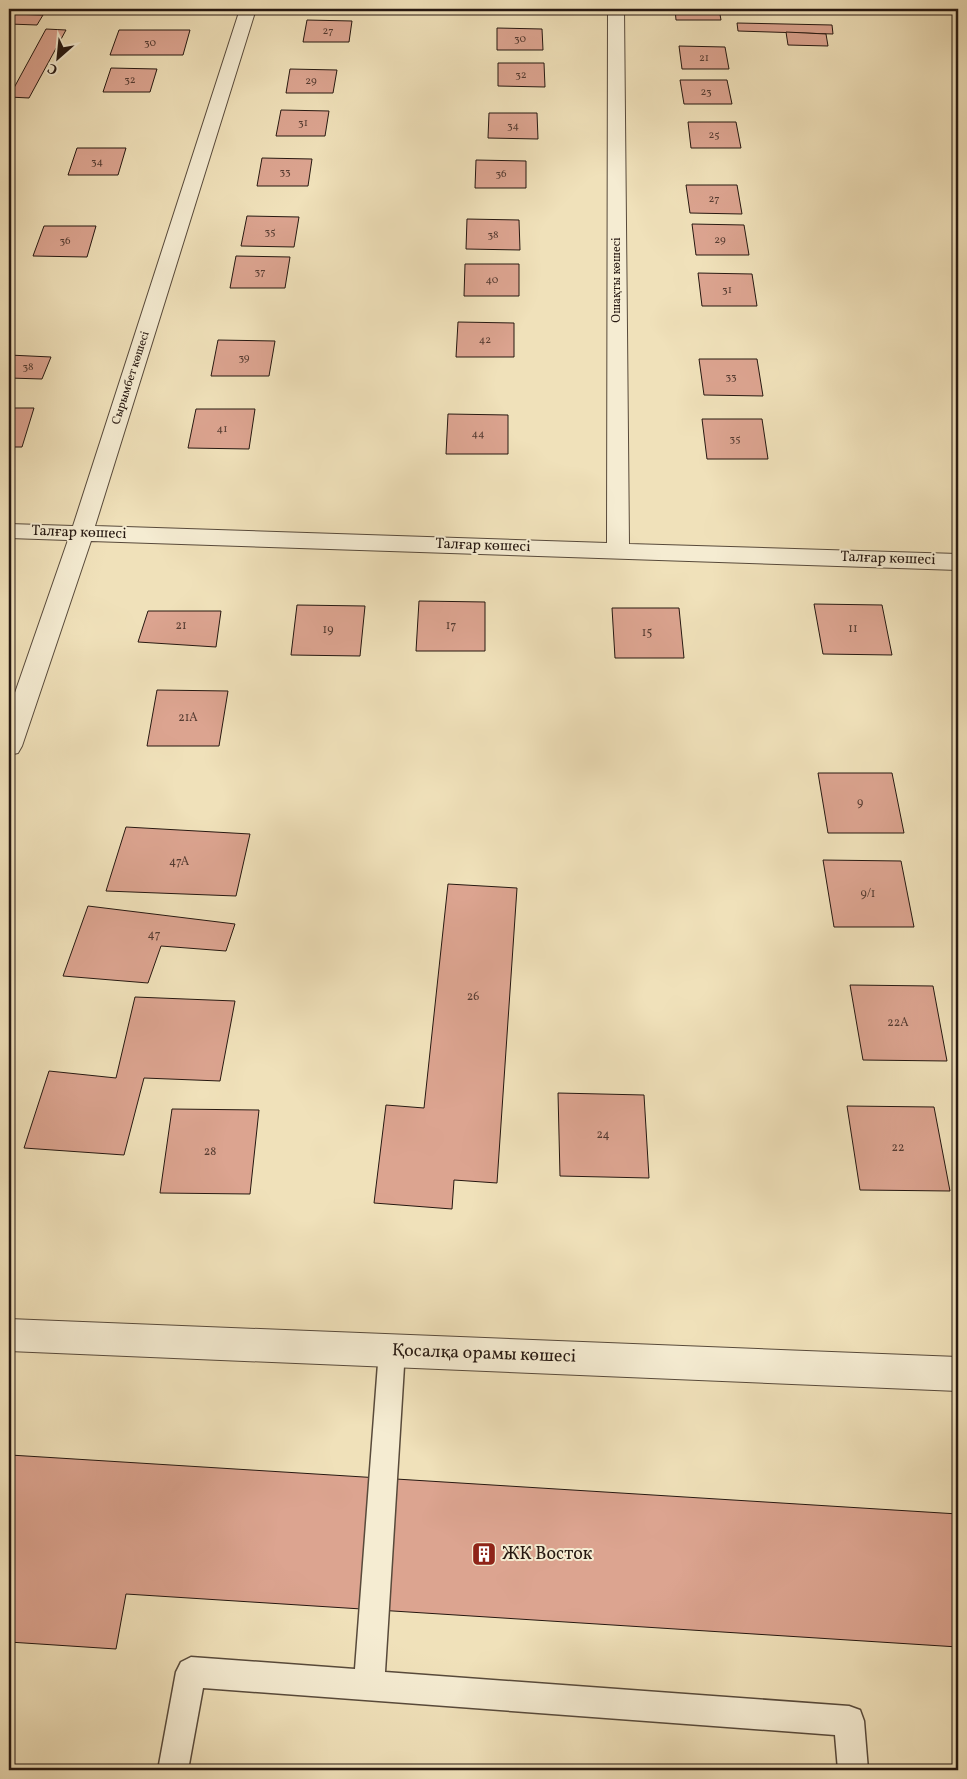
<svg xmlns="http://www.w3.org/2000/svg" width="967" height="1779" font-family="Vollkorn,serif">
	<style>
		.building { fill: #dca490; stroke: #261811 }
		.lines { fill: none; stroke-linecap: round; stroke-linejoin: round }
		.lane-casing { stroke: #584a3b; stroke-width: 3 }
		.street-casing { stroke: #584a3b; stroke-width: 2 }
		.lane { fill: #f5ecd2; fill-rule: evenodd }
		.street { fill: #f5ecd2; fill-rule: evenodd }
		.labels { text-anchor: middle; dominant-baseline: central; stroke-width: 4; stroke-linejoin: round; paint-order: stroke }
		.far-number-label { font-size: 11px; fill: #543b31 }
		.far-street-label { font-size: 12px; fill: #261811; stroke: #f5ecd2 }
		.number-label { font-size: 12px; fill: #543b31 }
		.street-label { font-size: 15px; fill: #261811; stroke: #f5ecd2 }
		.near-street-label { font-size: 18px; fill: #261811; stroke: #f5ecd2 }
		.near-poi-label { font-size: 18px; fill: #261811; stroke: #f5ecd2; text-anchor: start }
	</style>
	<rect width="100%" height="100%" fill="#f0e1ba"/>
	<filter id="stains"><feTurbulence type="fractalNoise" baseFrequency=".004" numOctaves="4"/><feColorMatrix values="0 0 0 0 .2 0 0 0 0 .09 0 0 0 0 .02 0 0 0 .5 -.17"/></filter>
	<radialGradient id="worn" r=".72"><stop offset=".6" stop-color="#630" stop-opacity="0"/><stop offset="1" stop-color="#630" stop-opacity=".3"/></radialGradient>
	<g class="building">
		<polygon points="140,9 184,9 183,13 139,12"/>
		<polygon points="303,9 382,9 382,12 303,11"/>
		<polygon points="503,9 547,9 548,14 503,13"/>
		<polygon points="675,9 719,9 721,20 676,20"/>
		<polygon points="9,14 43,15 37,25 9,24"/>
		<polygon points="307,20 352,21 349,42 303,42"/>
		<polygon points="737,23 832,25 833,34 738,31"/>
		<polygon points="497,28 542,29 543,50 497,50"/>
		<polygon points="46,29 66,30 29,98 9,97"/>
		<polygon points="119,30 190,30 183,55 110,55"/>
		<polygon points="786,32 826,34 828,46 788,45"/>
		<polygon points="679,46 725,47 729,69 682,69"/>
		<polygon points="498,63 544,63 545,87 498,86"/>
		<polygon points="111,68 157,69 150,92 103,92"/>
		<polygon points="290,69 337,70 333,93 286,93"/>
		<polygon points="680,80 727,80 732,104 684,104"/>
		<polygon points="281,110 329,111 325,136 276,136"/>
		<polygon points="489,113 537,113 538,139 488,138"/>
		<polygon points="688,122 736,122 741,148 691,148"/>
		<polygon points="77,148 126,148 118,175 68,175"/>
		<polygon points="262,158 312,159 308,186 257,186"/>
		<polygon points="476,160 526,161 526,188 475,188"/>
		<polygon points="686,185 737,185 742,214 690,213"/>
		<polygon points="247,216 299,217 294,247 241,246"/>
		<polygon points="467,219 519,220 520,250 466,249"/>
		<polygon points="692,224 744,225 749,255 696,255"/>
		<polygon points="44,226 96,226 87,257 33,256"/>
		<polygon points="236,256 290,257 285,288 230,288"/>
		<polygon points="465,264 519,264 519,296 464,296"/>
		<polygon points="698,273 752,274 757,306 702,306"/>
		<polygon points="458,322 514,323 514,357 456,357"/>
		<polygon points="218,340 275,341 269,376 211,376"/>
		<polygon points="9,355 51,357 42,379 9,378"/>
		<polygon points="699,359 757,359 763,396 704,395"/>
		<polygon points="9,408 34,408 22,447 9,447"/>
		<polygon points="196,409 255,409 249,449 188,448"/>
		<polygon points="448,414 508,415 508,454 446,454"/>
		<polygon points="702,419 762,419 768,459 707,459"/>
		<polygon points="419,601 485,602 485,651 416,651"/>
		<polygon points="814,604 882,605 892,655 823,654"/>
		<polygon points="297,605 365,606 360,656 291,655"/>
		<polygon points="612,608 679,608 684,658 615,658"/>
		<polygon points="148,611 221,611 216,647 138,642"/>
		<polygon points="157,690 228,691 219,746 147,746"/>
		<polygon points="818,773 892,773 904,833 828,833"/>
		<polygon points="126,827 250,834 236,896 106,891"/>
		<polygon points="823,860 901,861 914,927 834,927"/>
		<polygon points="448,884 517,888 497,1183 454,1180 452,1209 374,1203 386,1105 424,1108"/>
		<polygon points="88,906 235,924 226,951 161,946 148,983 63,976"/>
		<polygon points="850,985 933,986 947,1061 863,1060"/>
		<polygon points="135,997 235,1001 220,1081 144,1078 124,1155 24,1148 49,1071 116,1078"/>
		<polygon points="558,1093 644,1095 649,1178 560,1176"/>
		<polygon points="847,1106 934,1107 950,1191 860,1190"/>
		<polygon points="172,1109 259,1110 250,1194 160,1193"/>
		<polygon points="10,1455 958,1514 958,1647 126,1594 116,1649 9,1642"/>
	</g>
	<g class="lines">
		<defs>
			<polygon id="lane" points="392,1337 401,1341 405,1350 385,1672 849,1706 860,1710 864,1721 868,1770 838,1770 835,1735 203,1688 188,1770 158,1770 176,1672 181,1662 191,1657 355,1669 379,1350 383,1341"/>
			<g id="street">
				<polygon points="240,9 256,9 95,526 607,543 608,9 624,9 629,544 958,554 958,570 91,541 22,746 18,753 9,755 9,710 68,540 9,538 9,524 73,526"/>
				<polygon points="9,1319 958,1357 958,1391 9,1351"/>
			</g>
		</defs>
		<use href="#lane" class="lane-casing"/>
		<use href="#street" class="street-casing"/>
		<use href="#lane" class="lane"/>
		<use href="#street" class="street"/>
	</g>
	<defs>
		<symbol id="building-square" viewBox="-11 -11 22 22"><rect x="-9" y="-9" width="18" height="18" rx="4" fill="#8f2418" stroke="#f5ecd2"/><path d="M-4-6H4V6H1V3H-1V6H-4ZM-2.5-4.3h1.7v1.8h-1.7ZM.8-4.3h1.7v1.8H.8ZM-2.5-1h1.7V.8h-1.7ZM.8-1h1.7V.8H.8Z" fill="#fff"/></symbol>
	</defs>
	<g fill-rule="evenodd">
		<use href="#building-square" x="470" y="1540" width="28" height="28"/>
	</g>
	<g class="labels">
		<g class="far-number-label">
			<text x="328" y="31">27</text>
			<text x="520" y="39">30</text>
			<text x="150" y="43">30</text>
			<text x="704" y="58">21</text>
			<text x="521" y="75">32</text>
			<text x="130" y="80">32</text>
			<text x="311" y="81">29</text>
			<text x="706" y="92">23</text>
			<text x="303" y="123">31</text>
			<text x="513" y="126">34</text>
			<text x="714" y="135">25</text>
			<text x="97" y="162">34</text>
			<text x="285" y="172">33</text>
			<text x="501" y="174">36</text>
			<text x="714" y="199">27</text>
			<text x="270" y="232">35</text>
			<text x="493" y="235">38</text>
			<text x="720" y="240">29</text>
			<text x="65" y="241">36</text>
			<text x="260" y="272">37</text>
			<text x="492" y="280">40</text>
			<text x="727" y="290">31</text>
			<text x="485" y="340">42</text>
			<text x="244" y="358">39</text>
			<text x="28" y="367">38</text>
			<text x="731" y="377">33</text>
			<text x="222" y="429">41</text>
			<text x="478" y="434">44</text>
			<text x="735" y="439">35</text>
		</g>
		<g class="far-street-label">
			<text transform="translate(617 280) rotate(-90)">Ошақты көшесі</text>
			<text transform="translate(131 378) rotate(-72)">Сырымбет көшесі</text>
		</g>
		<g class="number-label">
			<text x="181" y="626">21</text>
			<text x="451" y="626">17</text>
			<text x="853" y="629">11</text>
			<text x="328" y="630">19</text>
			<text x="647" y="633">15</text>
			<text x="188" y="718">21А</text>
			<text x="860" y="803">9</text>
			<text x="179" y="862">47А</text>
			<text x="868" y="894">9/1</text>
			<text x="154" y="935">47</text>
			<text x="473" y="997">26</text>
			<text x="898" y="1023">22А</text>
			<text x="603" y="1135">24</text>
			<text x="898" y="1148">22</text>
			<text x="210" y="1152">28</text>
		</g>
		<g class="street-label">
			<text transform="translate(79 533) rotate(2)">Талғар көшесі</text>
			<text transform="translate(483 546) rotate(2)">Талғар көшесі</text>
			<text transform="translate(888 559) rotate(2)">Талғар көшесі</text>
		</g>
		<g class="near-street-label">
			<text transform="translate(484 1354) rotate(2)">Қосалқа орамы көшесі</text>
		</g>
		<g class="near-poi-label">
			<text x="502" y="1554">ЖК Восток</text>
		</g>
	</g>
	<rect width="967" height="1779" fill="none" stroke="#f0e1ba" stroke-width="30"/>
	<rect x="10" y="10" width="947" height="1759" fill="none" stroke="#261811" stroke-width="2.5"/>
	<rect x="15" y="15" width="937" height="1749" fill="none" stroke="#261811"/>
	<g transform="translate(58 58) rotate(207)" stroke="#f5ecd2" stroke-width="4" paint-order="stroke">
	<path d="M0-4L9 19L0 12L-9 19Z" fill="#261811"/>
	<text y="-8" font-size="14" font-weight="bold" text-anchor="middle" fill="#261811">С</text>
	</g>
	<rect width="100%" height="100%" filter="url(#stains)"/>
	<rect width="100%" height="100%" fill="url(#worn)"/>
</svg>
